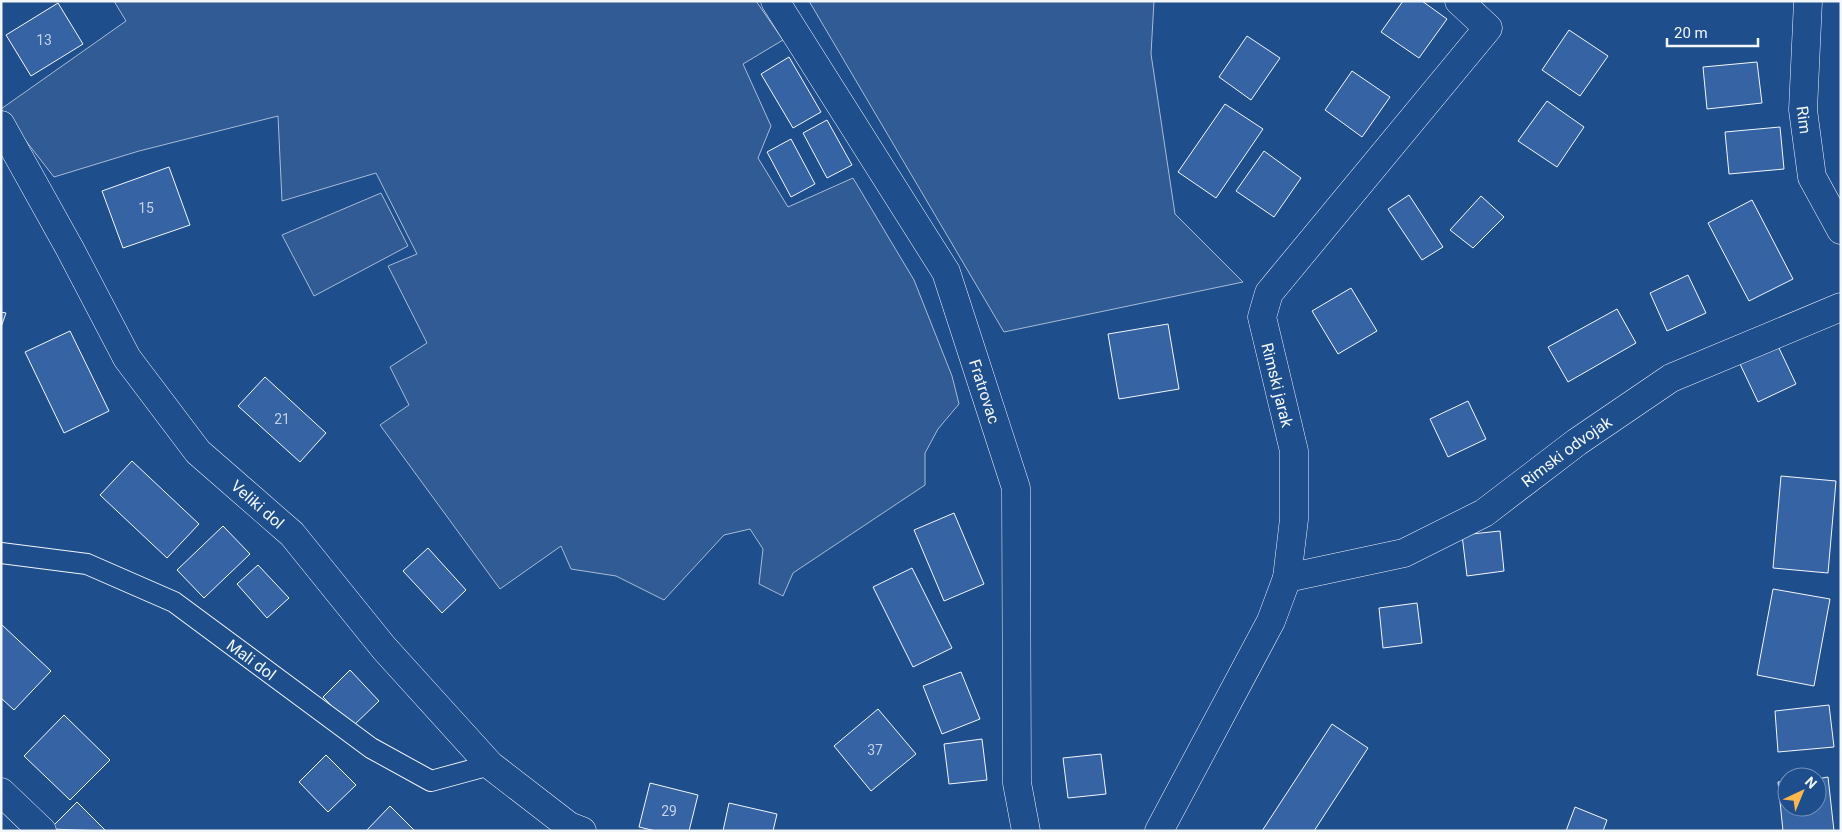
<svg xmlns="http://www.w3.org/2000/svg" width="1842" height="832" font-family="Roboto,sans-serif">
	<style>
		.built { fill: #305b95; stroke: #a8bbd7 }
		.building { fill: #3563a3; stroke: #f2f6ff }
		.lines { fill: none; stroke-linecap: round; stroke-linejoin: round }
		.pedestrian-casing { stroke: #f2f6ff; stroke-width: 22 }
		.minor-casing { stroke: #f2f6ff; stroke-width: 29 }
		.tertiary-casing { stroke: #f2f6ff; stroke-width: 29 }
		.pedestrian { stroke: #1f4e8c; stroke-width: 20 }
		.minor { stroke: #1f4e8c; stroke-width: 28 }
		.tertiary { stroke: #1f4e8c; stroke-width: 28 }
		.labels { text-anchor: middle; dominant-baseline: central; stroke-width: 4; stroke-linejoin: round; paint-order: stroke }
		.number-label { font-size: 14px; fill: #c3d1e8 }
		.street-label { font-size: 16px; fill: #f2f6ff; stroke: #1f4e8c }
	</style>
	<rect width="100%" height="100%" fill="#1f4e8c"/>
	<g class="built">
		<polygon points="114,1 756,1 783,40 743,64 771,126 758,158 788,207 853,178 914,280 952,376 959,404 938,429 925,453 925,485 793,573 783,596 759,584 763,549 750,529 724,535 664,600 616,576 571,569 561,546 500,589 380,425 409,405 390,367 427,343 388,266 417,254 376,173 282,201 278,116 139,151 54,177 1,109 126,21"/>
		<polygon points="809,1 1154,1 1151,54 1175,214 1243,282 1004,332"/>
		<polygon points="381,193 408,246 314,296 282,235"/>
	</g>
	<g class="building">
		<polygon points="1403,1 1422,1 1447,19 1419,58 1381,32"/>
		<polygon points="58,3 83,44 31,76 6,35"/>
		<polygon points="1569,30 1608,56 1580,96 1542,70"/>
		<polygon points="1247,36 1280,58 1251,100 1219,77"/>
		<polygon points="789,57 821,112 793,128 761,74"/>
		<polygon points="1757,62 1762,103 1707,109 1703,67"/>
		<polygon points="1352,71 1390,97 1362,137 1325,110"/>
		<polygon points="1547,101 1584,127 1557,167 1518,141"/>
		<polygon points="1225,104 1263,129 1216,198 1178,172"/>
		<polygon points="827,120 852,165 827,178 803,133"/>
		<polygon points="1780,127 1784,169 1729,174 1725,132"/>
		<polygon points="791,139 815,184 791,197 767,152"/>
		<polygon points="1264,151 1301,178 1274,217 1236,191"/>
		<polygon points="169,167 190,225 123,248 102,191"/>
		<polygon points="1409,195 1443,247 1422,260 1388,209"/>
		<polygon points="1481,196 1504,217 1473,248 1450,230"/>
		<polygon points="1752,200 1793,279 1749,301 1708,223"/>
		<polygon points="1688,275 1706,313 1667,331 1650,293"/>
		<polygon points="1351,288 1377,331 1338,354 1312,311"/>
		<polygon points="1617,309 1636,343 1568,382 1548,347"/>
		<polygon points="1,312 6,313 1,327"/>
		<polygon points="1168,324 1179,389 1119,399 1108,334"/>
		<polygon points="70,331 109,411 64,433 25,352"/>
		<polygon points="1778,346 1796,384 1758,402 1740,364"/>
		<polygon points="265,377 326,433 300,462 238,406"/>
		<polygon points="1468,401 1486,439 1448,457 1430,419"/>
		<polygon points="132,461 199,524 167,558 100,495"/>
		<polygon points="1781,476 1836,481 1828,573 1773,568"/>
		<polygon points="954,513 984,584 944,601 914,530"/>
		<polygon points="223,526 250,554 204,598 177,570"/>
		<polygon points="1500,531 1504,571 1467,576 1462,535"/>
		<polygon points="428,548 466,590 442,613 403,571"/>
		<polygon points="258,565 289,598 267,618 237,584"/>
		<polygon points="912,568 952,648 913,667 873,587"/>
		<polygon points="1773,589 1830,599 1814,686 1757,675"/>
		<polygon points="1417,603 1422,643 1383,648 1379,608"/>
		<polygon points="1,624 51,671 14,710 1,698"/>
		<polygon points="350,670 379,701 352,727 323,697"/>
		<polygon points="961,672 980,719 942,734 923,686"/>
		<polygon points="1829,705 1834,747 1778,752 1775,711"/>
		<polygon points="878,709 916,754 871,791 834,746"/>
		<polygon points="64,715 110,760 70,800 24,756"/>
		<polygon points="1332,724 1368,748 1314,831 1262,831"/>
		<polygon points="982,739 987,780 949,784 944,744"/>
		<polygon points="1101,754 1106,794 1068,798 1063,758"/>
		<polygon points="326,755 356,785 328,812 299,782"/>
		<polygon points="1828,777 1834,831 1783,831 1778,782 1787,781 1787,807 1817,807 1817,779"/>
		<polygon points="650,783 698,795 689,831 656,831 639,827"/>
		<polygon points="77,802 106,831 50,829"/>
		<polygon points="729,803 777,814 773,831 723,831"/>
		<polygon points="390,806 415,831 366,831"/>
		<polygon points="1575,807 1607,820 1603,831 1566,831"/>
	</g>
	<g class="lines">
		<defs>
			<g id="pedestrian">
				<path id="s1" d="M1 553 87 564 174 602 371 748 431 781 490 765"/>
			</g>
			<g id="minor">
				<path id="s2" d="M775 1 946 272 1016 488 1017 783 1026 831"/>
				<path id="s3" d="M1 125 70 249 127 358 198 452 292 534 384 648 490 765 569 826 582 831"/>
				<path id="s4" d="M1287 578 1404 553 1484 513 1577 442 1671 378 1841 307"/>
				<polyline points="1,792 42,831"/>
				<polyline points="1159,831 1271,621 1287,578 1294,519 1294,451 1262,317 1269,293 1488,28 1459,1"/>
			</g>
			<g id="tertiary">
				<path id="s5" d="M1808 1 1803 110 1812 177 1841 230"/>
			</g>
		</defs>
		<use href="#pedestrian" class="pedestrian-casing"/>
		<use href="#minor" class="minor-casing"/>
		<use href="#tertiary" class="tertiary-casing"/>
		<use href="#pedestrian" class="pedestrian"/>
		<use href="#minor" class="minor"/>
		<use href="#tertiary" class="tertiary"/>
	</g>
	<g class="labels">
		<g class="number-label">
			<text x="44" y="40">13</text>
			<text x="146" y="208">15</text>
			<text x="282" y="419">21</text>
			<text x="875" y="750">37</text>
			<text x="669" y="811">29</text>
		</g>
		<g class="street-label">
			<text stroke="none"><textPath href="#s5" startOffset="119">Rim</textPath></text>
			<text transform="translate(1277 385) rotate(76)">Rimski jarak</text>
			<text stroke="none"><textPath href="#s2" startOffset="446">Fratrovac</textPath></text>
			<text stroke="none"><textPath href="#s4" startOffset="312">Rimski odvojak</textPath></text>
			<text stroke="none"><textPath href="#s3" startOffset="462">Veliki dol</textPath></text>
			<text stroke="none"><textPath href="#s1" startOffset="278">Mali dol</textPath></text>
		</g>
	</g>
	<rect width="1842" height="832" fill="none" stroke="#f2f6ff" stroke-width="5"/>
	<g transform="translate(1802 792) rotate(44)"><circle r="24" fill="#1f4e8c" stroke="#7391ba"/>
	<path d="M0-4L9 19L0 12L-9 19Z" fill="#ffb74d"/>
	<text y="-8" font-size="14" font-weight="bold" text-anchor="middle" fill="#f2f6ff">N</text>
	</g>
	<path d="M1667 38v8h91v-8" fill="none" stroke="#f2f6ff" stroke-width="2.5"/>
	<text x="1674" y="38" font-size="15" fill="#f2f6ff" stroke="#1f4e8c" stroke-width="4" paint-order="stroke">20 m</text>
</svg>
